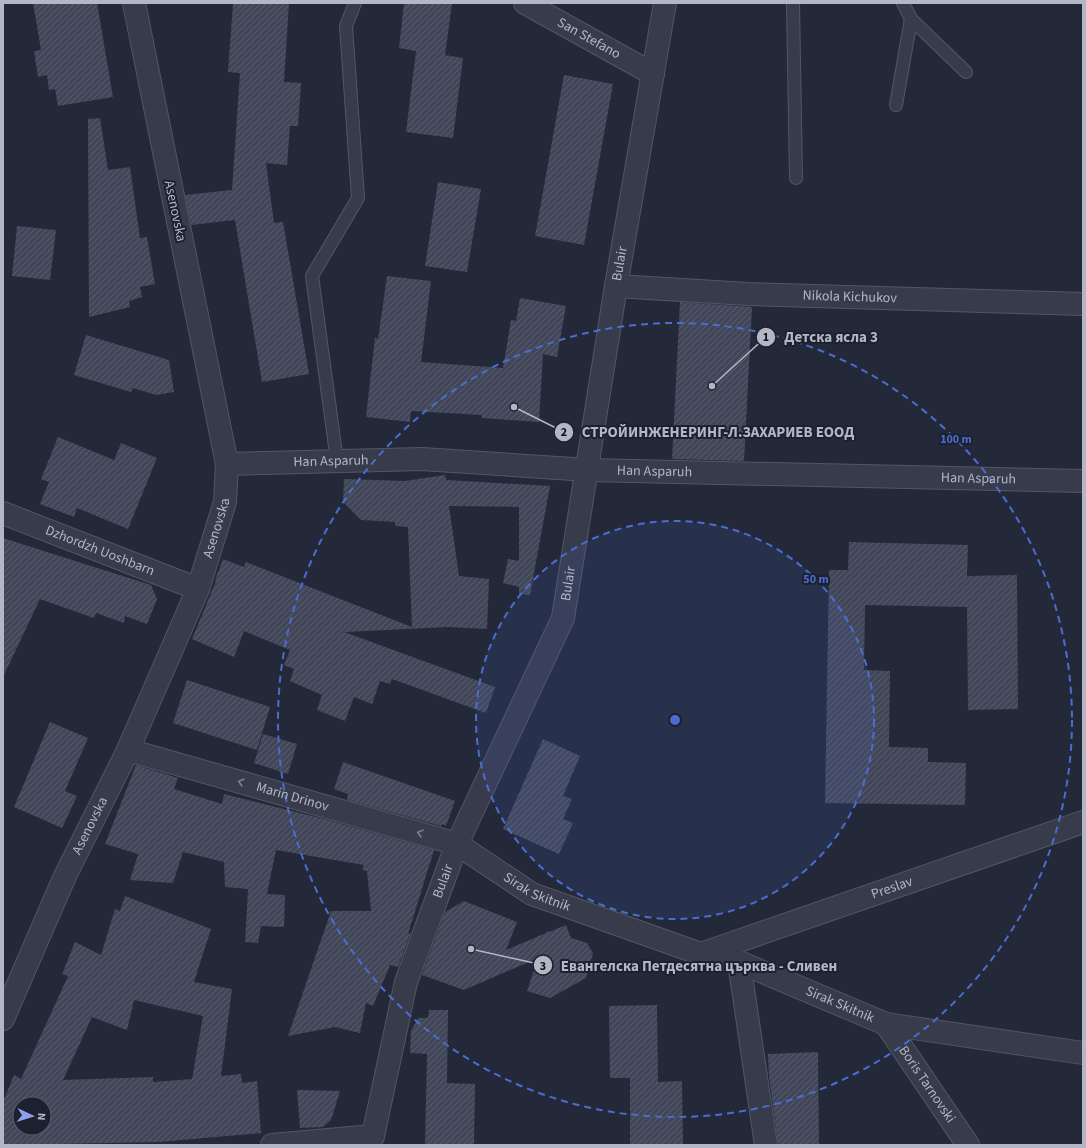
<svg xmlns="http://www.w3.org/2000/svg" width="1086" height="1148" font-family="'Source Sans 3',sans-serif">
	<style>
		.building { fill: url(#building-hatch); fill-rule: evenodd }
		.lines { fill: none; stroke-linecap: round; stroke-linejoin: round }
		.service-casing { stroke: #535665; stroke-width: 14 }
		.minor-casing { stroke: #535665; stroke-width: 24 }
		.service { stroke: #383b4a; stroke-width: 12 }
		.minor { stroke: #383b4a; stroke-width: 22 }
		.oneway { stroke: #7c7f8e }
		.ring { fill: none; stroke: #4a6dd2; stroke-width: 2; stroke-dasharray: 7 5 }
		.labels { text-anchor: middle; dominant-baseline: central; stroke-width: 4; stroke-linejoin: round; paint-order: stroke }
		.street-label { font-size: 14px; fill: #b3b6c5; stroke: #1d212f }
		.centre { fill: #4a6dd2; stroke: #1d212f; stroke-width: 2 }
		.ring-label { font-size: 12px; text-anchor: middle; font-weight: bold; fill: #4a6dd2; stroke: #1d212f; stroke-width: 4; stroke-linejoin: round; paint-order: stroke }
		.leader { fill: none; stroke: #b3b6c5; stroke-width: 1.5 }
		.callout-dot { fill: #b3b6c5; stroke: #1d212f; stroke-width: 1.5 }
		.mark-label { font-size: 12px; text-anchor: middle; font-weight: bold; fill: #111 }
		.callout-label { font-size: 15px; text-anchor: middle; font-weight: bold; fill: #b3b6c5; stroke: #1d212f; stroke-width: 4; stroke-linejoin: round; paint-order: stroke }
	</style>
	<defs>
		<pattern id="building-hatch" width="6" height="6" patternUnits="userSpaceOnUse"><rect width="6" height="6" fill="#414659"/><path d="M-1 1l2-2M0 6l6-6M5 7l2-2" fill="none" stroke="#5a5e6f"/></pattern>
	</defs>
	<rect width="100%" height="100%" fill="#242939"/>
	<g class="building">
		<polygon points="33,3 97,3 113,97 58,106 55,89 49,90 47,75 38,77 34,51 41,50"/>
		<polygon points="233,3 289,3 284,82 301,83 298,126 290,126 287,165 266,163 274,223 283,222 309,374 262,382 235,220 191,225 185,195 232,190 240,73 228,72"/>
		<polygon points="404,3 452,3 445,55 463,58 453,138 406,132 416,51 399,48"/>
		<polygon points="564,75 613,84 584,245 535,236"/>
		<polygon points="100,118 108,170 130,167 140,238 147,237 155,284 140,287 142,297 129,301 130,307 89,317 88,119"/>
		<polygon points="438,182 481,189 467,272 425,266"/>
		<polygon points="17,226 56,230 50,280 12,276"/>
		<polygon points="387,276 431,281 421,362 503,368 511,320 516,321 520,298 566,306 557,357 543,354 539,422 482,418 482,415 411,411 410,422 366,417 375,338 378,339"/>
		<polygon points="680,302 752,307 744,461 672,459"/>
		<polygon points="86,335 169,360 174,392 156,395 133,388 131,392 74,375"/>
		<polygon points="58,437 114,460 121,443 157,458 128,529 77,508 74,517 40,504 49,482 41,479"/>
		<polygon points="445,475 446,480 550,486 530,595 519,594 519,587 503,583 508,559 519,561 519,507 449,506 459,576 489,579 487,629 448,627 344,632 495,687 486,713 392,679 390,684 380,681 372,704 354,697 345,721 317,710 322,695 290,681 294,669 284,665 290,650 244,631 234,657 192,639 216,581 215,580 223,559 244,567 246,562 412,627 408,527 395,526 395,522 361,520 343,502 344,479 405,481"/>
		<polygon points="3,538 151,585 157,599 147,624 125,616 124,623 96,613 94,618 40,599 3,677"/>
		<polygon points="849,542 968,545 967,576 1017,575 1018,709 968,710 967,607 865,605 864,670 890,671 889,747 928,748 928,762 966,763 965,805 825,803 829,570 848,570"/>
		<polygon points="187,680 270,707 257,750 173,723"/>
		<polygon points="50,722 88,738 65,791 77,796 62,828 14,807"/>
		<polygon points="263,734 297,744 288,774 254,763"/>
		<polygon points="543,739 580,756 563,796 572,799 563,819 573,823 559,854 503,829"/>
		<polygon points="343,762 455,801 446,826 442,824 441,826 347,800 348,794 334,789"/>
		<polygon points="136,765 178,778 174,789 222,804 224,794 324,819 434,850 408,934 411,932 398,967 390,965 373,1006 366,1003 360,1033 335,1027 288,1036 331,911 371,911 367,871 362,870 364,865 276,850 267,894 285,895 284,927 261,926 258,943 245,942 248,889 225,887 224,862 183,852 173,883 130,880 138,854 105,844"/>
		<path d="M125 896 211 929 194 982 232 989 221 1076 241 1074 242 1083 257 1081 261 1133 159 1142 3 1145V1102L14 1075 21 1079 68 976 62 974 75 942 101 955 115 909 120 911ZM134 1000 203 1016 192 1079 153 1082V1077L63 1080 92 1017 127 1030ZM20 1104H44V1128H20Z"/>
		<polygon points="464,901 517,922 506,950 546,933 547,931 549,932 566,925 571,938 587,943 593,953 586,978 550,998 527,991 538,958 464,990 422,975 445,912"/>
		<polygon points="657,1005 658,1082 682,1081 683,1145 630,1145 630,1078 610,1078 609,1006"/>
		<polygon points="429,1010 448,1010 447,1083 475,1084 474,1145 425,1145 427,1054 410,1053 411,1031 418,1018 428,1018"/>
		<polygon points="818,1052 819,1145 778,1144 769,1076 768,1054"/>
		<polygon points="297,1090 340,1091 331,1120 323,1127 300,1128"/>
	</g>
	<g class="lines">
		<defs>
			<g id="service">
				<polyline points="793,3 796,178"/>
				<polyline points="903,3 911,19 966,72"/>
				<polyline points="896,105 911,19"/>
				<polyline points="337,461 312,276 358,198 346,26 355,3"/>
			</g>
			<g id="minor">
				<path id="s1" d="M525 3 653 74"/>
				<path id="s2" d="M616 286 748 294 1083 304"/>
				<path id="s3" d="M227 464 422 459 588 470 1083 481"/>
				<path id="s4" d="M3 513 198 589"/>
				<path id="s5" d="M128 750 457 844 532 894 701 954 739 962 886 1024 1083 1053"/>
				<path id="s6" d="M701 954 1083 822"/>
				<polyline points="739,962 766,1145"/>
				<path id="s7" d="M3 1019 65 876 128 750 198 589 225 502 227 464 134 3"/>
				<path id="s8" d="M886 1024 968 1145"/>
				<path id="s9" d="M373 1136 406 982 457 844 563 618 616 286 665 3"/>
				<polyline points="272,1145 373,1136"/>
			</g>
		</defs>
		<use href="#service" class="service-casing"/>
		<use href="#minor" class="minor-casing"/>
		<use href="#service" class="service"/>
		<use href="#minor" class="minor"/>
	</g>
	<defs><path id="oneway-chevron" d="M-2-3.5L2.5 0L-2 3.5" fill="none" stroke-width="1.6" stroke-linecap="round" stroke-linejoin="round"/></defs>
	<g class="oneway">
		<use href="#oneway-chevron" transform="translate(241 782) rotate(-164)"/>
		<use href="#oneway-chevron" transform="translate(420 833) rotate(-164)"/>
	</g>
	<circle cx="675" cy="720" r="199" fill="#4a6dd2" fill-opacity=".12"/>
	<g class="ring">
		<circle cx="675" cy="720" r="199"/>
		<circle cx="675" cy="720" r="397"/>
	</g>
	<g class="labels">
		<g class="street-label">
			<text stroke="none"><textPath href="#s1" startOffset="73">San Stefano</textPath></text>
			<text transform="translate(175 211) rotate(78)">Asenovska</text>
			<text stroke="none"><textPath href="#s9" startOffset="913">Bulair</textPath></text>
			<text stroke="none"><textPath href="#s2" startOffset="234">Nikola Kichukov</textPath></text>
			<text stroke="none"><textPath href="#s3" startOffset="104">Han Asparuh</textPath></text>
			<text stroke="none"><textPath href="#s3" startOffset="428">Han Asparuh</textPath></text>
			<text stroke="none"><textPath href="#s3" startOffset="752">Han Asparuh</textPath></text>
			<text stroke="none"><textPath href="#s7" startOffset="536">Asenovska</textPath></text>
			<text stroke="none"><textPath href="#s4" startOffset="104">Dzhordzh Uoshbarn</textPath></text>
			<text stroke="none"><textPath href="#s9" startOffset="589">Bulair</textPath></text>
			<text stroke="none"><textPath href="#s5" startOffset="171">Marin Drinov</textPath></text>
			<text stroke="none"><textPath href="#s7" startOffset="212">Asenovska</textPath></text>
			<text stroke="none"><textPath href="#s9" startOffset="265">Bulair</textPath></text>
			<text stroke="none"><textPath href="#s6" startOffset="202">Preslav</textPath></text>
			<text stroke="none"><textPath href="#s5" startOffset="436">Sirak Skitnik</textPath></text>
			<text stroke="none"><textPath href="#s5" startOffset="760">Sirak Skitnik</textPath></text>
			<text stroke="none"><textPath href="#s8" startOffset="73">Boris Tarnovski</textPath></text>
		</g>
	</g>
	<circle cx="675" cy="720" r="6" class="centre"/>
	<g class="ring-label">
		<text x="956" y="443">100 m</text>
		<text x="816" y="583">50 m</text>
	</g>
	<path class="leader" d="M712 386L766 337M514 407L564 432M471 949L543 965"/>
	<g class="callout-dot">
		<circle cx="712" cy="386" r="4"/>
		<circle cx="514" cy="407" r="4"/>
		<circle cx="471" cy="949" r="4"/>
		<circle cx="766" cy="337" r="10"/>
		<circle cx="564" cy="432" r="10"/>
		<circle cx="543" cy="965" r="10"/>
	</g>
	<g class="mark-label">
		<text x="766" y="341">1</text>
		<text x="564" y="436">2</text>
		<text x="543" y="970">3</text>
	</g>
	<g class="callout-label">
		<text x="831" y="342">Детска ясла 3</text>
		<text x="718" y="437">СТРОЙИНЖЕНЕРИНГ-Л.ЗАХАРИЕВ ЕООД</text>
		<text x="699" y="971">Евангелска Петдесятна църква - Сливен</text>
	</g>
	<rect width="1086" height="1148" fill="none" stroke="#b3b6c5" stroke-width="8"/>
	<g transform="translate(32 1116) rotate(94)"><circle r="19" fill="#1d212f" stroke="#595d6b"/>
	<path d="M0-3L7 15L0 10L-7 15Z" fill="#8f9fef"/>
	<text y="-6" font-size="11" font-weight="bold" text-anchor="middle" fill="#b3b6c5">N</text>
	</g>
</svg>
